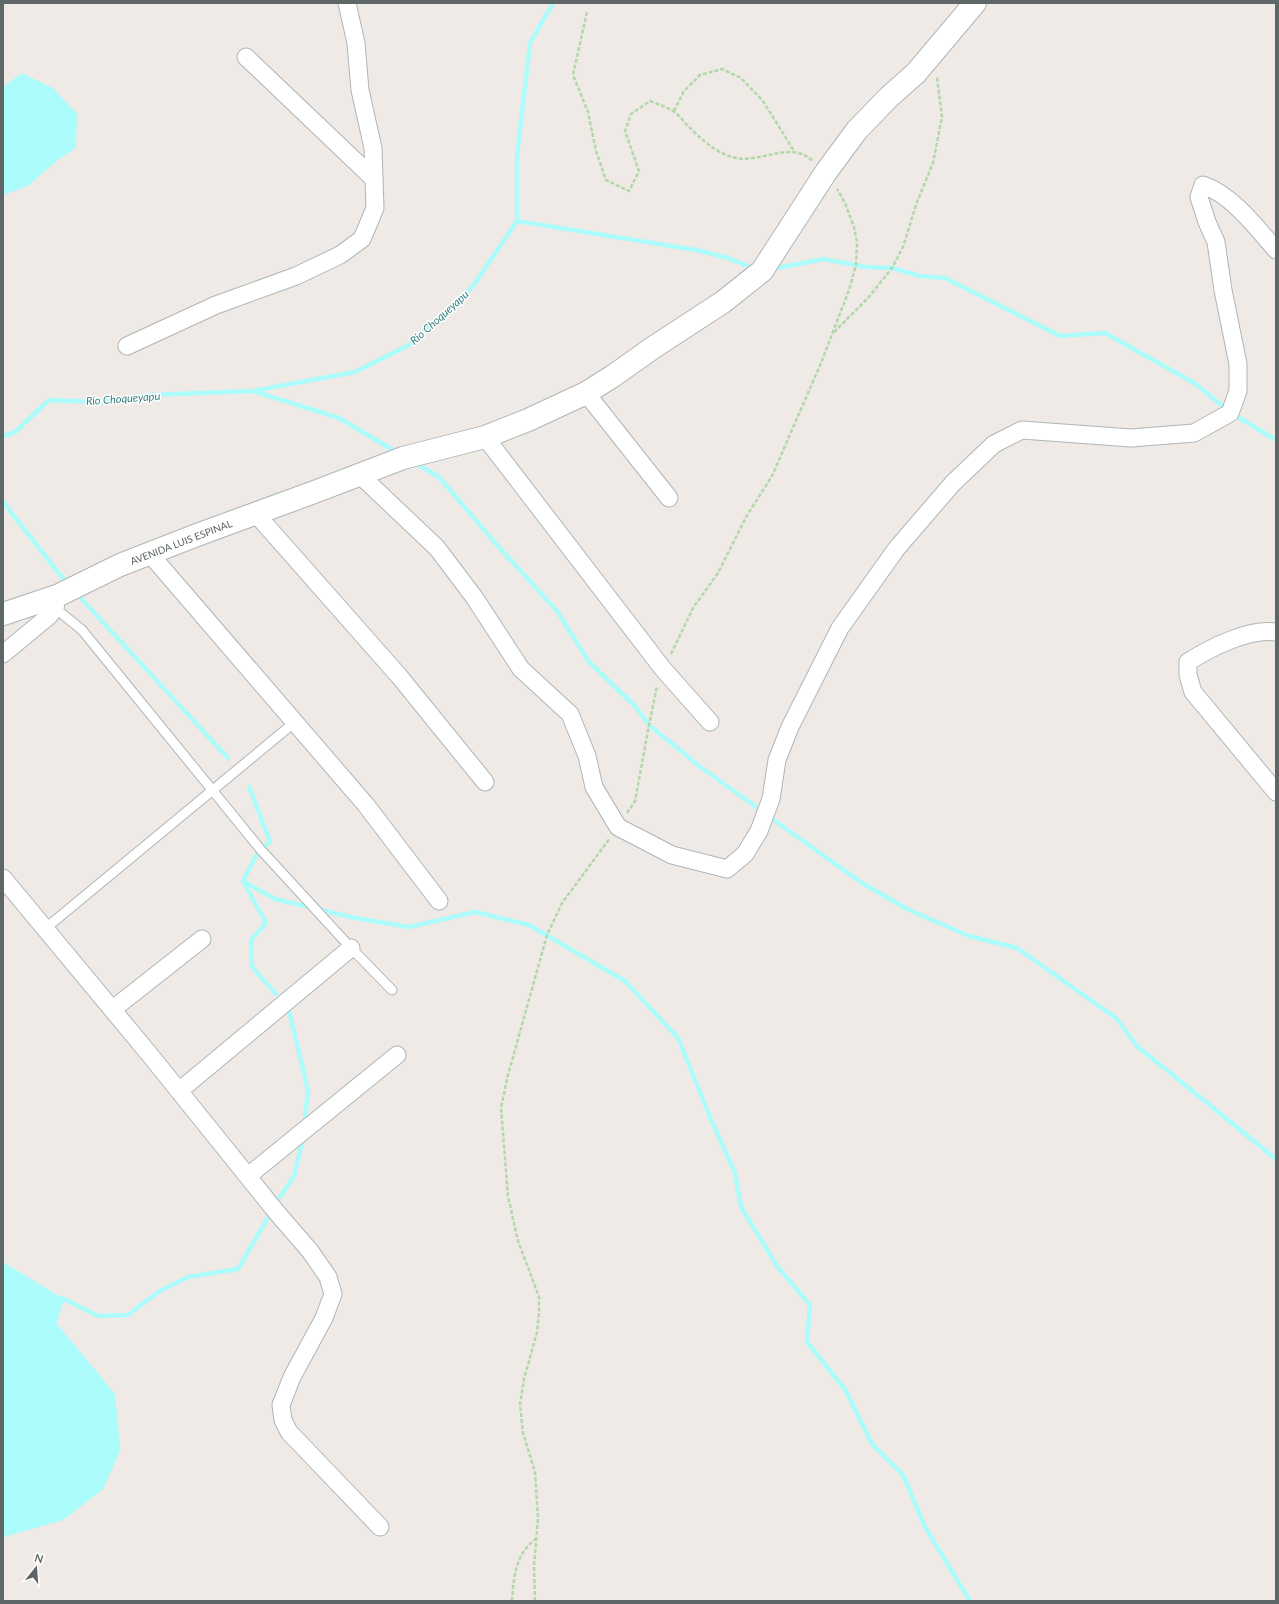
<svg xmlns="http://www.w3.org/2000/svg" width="1279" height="1604" font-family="Lato,sans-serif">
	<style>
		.water { fill: #abfcfa }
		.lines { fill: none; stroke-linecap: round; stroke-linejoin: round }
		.stream { stroke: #abfcfa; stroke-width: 4.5 }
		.service-casing { stroke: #afb5b6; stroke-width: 11 }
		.minor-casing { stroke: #afb5b6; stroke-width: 19 }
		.tertiary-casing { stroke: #afb5b6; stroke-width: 24 }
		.path { stroke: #b2d8a8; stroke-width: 2.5; stroke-dasharray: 4 2; stroke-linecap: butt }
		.service { stroke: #fff; stroke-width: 9 }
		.minor { stroke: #fff; stroke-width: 17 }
		.tertiary { stroke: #fff; stroke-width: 22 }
		.labels { text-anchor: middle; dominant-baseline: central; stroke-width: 3; stroke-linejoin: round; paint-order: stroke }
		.street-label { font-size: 10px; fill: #5e6667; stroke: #fff }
		.water-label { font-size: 11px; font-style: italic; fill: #378083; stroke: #fff }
	</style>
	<rect width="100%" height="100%" fill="#f0eae7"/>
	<g class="water">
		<polygon points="22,73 53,88 77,114 76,148 54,163 28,186 3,195 3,87"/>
		<polygon points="3,1262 62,1298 54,1324 113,1395 118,1450 101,1488 62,1518 3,1535"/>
	</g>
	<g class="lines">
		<g class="stream">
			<polyline points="517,221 696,250 728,258 755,269"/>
			<polyline points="772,269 824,259 866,267 892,268 920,276 945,278 1060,336 1105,333 1196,384 1227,410"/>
			<polyline points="253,391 339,418 398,453"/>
			<polyline points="1233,414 1276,440"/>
			<polyline points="3,436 15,432 49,400 99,402 151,395 253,391 355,372 409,345 473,286 517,221 517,156 530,43 553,3"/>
			<polyline points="415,463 439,477 497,545 557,611 589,662 635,706 649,725 703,769 762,811"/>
			<polyline points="3,502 68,585"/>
			<polyline points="76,593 228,758"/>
			<polyline points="249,787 270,841 256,856 243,881 266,923 251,940 252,967 276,994"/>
			<polyline points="768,816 862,883 907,909 969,936 1017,948 1116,1018 1137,1046 1276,1159"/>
			<polyline points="243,881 275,899 355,918 409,927 475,912 529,925 625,981 678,1038 713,1124 735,1173 741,1207 777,1266 810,1305 807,1342 846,1391 872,1444 903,1475 925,1527 970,1601"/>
			<polyline points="288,1007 308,1090 305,1117"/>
			<polyline points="280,1197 294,1176 303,1138"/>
			<polyline points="3,1535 62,1518 101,1488 118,1450 113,1395 54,1324 62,1298 98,1316 128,1315 158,1292 188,1277 238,1269 267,1219"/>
		</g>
		<defs>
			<g id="service">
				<polyline points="55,608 82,630 261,850 351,948 392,990"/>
				<polyline points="46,928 295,722"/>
			</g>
			<g id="minor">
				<polyline points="246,57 374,179"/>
				<polyline points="127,346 216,305 296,276 340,255 362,239 375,208 373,148 360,90 356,43 347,3"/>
				<polyline points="586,393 669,498"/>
				<polyline points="485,437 663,669 710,722"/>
				<path d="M360 475 437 548 474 597 521 669 570 714 587 756 594 787 618 827 672 855 727 869 745 854 759 831 771 799 777 760 790 727 840 628 897 548 953 483 994 444 1022 430 1131 438 1194 433 1230 413 1238 391V364L1223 290 1216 242 1207 222 1199 197 1203 185C1231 194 1257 228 1276 250"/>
				<polyline points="256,514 399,676 485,782"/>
				<polyline points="150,554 366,805 439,901"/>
				<path d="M1276 632C1249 628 1210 648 1188 662V675L1193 692 1276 792"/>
				<polyline points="3,654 49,616 55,608 57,596"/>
				<polyline points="3,878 150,1055 278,1214 310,1251 328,1277 333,1294 324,1318 292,1377 281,1405 283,1420 289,1432 380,1527"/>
				<polyline points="113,1009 202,939"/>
				<polyline points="179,1091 351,948"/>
				<polyline points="248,1176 397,1055"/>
			</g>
			<polyline id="tertiary" points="3,614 57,596 120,565 197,535 317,491 403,458 485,437 528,420 586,393 613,376 654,347 723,302 762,271 826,172 857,130 889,97 916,73 975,3"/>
		</defs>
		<use href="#service" class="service-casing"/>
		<use href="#minor" class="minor-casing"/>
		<use href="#tertiary" class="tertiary-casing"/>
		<g class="path">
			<path d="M587 12 573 75 588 112 596 151 606 180 629 191 639 171 625 131 631 114 650 101C658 104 666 107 673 111 678 114 682 119 686 124 700 138 716 154 736 158 763 163 790 140 813 161"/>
			<polyline points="674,111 684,91 700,75 722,69 741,78 763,101 794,151"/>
			<polyline points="834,332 868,298 892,268 903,247 917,202 933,163 942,117 937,77"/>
			<polyline points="671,654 693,608 718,573 746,517 772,476 821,363 849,290 856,265 857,243 854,227 845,203 837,189"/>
			<polyline points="627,813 635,801 649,725 657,686"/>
			<path d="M512 1601C514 1576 515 1554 537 1538"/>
			<polyline points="535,1601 534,1566 538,1518 535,1472 523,1433 520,1404 524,1379 537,1332 539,1313 539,1297 518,1241 508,1196 501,1108 508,1075 547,935 562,903 610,838"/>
		</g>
		<use href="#service" class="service"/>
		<use href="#minor" class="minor"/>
		<use href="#tertiary" class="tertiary"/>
	</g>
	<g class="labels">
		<g class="street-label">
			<text transform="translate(181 542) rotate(-21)">AVENIDA LUIS ESPINAL</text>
		</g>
		<g class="water-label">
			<text transform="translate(439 317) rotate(-42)">Río Choqueyapu</text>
			<text transform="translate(123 398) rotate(-4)">Río Choqueyapu</text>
		</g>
	</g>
	<rect width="1279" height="1604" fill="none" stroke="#5e6667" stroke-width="8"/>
	<g transform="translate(36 1568) rotate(17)" stroke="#ffffff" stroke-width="3" paint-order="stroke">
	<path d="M0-3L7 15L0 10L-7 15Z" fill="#5e6667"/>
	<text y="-6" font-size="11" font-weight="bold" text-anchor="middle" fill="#5e6667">N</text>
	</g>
</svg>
